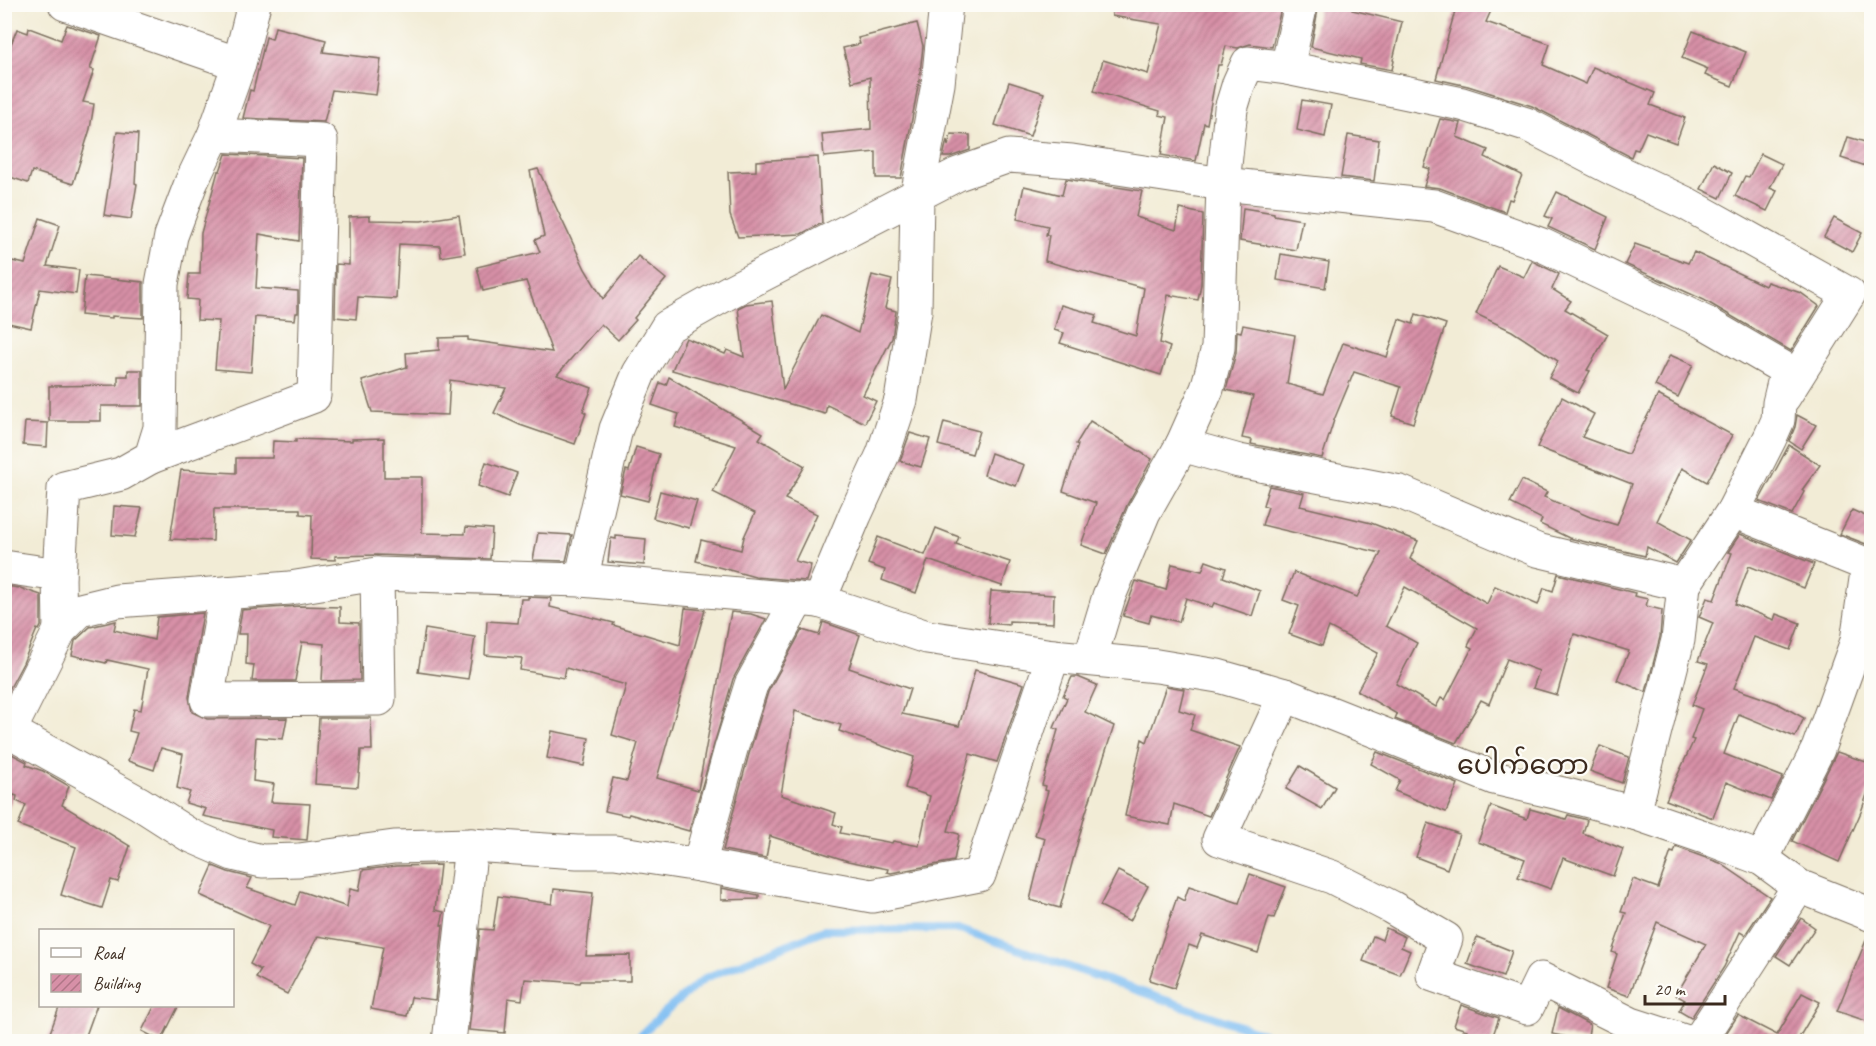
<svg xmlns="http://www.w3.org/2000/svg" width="1876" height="1046" font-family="Caveat,'Noto Sans Myanmar',sans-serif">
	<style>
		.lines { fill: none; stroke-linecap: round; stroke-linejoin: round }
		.stream { stroke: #7ebdf2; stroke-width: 8 }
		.building { fill: url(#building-hatch); fill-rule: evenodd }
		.minor-casing { stroke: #7b6e5e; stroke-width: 35 }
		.minor { stroke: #fff; stroke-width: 33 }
		.labels { text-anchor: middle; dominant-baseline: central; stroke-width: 4.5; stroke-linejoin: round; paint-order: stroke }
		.quarter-label { font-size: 27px; fill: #3b2a1e; stroke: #fdfcf7 }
	</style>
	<defs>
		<pattern id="building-hatch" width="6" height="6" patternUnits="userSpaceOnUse" patternTransform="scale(1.5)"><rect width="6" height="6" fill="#d790a7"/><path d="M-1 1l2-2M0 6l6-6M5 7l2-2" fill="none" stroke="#b07687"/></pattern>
	</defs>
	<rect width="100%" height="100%" fill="#fdfcf7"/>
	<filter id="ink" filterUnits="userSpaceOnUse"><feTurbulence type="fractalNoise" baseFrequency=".0167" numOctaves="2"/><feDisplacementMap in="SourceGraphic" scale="12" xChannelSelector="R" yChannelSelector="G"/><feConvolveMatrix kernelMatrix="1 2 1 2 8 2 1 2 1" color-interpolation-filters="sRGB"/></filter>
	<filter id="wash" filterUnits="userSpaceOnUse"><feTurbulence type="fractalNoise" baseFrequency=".008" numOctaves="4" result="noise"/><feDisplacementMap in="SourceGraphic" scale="24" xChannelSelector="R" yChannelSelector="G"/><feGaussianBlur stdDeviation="1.35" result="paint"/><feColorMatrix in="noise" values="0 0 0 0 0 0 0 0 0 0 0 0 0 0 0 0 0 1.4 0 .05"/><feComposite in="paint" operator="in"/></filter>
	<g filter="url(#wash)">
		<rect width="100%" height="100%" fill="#f2ecd6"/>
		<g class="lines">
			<polyline class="stream" points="633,1042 667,1010 705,978 824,930 960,929 1286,1042"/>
		</g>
		<g id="blocks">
			<g class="building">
				<polygon points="1113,4 1282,4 1272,47 1250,44 1238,48 1226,46 1221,65 1218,65 1207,124 1204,123 1196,161 1161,155 1168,117 1159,115 1160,111 1094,91 1103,60 1148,74 1161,24 1112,16"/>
				<polygon points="1319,4 1353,4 1352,10 1402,22 1393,60 1394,61 1392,70 1360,64 1361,59 1311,47"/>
				<polygon points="1457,4 1494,4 1486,22 1550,44 1543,65 1586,84 1593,67 1655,93 1650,105 1685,118 1676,143 1646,132 1638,150 1634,149 1631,157 1532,106 1468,86 1436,79"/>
				<polygon points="917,23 923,46 919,81 901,178 876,178 876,152 824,157 822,134 871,129 870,77 852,82 843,48 860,44 858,38"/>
				<polygon points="67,25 101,36 90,69 94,70 83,102 94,104 90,129 73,184 32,171 28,183 4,175 4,62 17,29 28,33 29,28 61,40"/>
				<polygon points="275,27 326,40 323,52 381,59 376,95 332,90 324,122 243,118 250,90 253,91 266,37 272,39"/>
				<polygon points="1693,31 1746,52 1732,86 1705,75 1708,69 1682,58"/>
				<polygon points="1009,82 1044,93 1030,136 995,125"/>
				<polygon points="1302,100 1331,105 1325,137 1297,130"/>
				<polygon points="1440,119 1461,123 1457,137 1488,150 1485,157 1522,175 1512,200 1509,199 1505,212 1440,188 1424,186 1430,169 1424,167"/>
				<polygon points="117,132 138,134 135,183 137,184 131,219 104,215"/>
				<polygon points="951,134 970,135 970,150 950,157 943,157 947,140 948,146"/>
				<polygon points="1348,135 1379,140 1374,181 1341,177"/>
				<polygon points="1848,137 1872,144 1872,168 1841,158"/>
				<polygon points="226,154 302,158 299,241 259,234 256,288 298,291 298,313 296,313 295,320 255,317 251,372 215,369 219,321 197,320 198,300 187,299 189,274 200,274 201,233 218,171 220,171"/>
				<polygon points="1761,154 1782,164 1770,188 1777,191 1767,211 1735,196 1745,176 1749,177"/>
				<polygon points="818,157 822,223 801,234 738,237 730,215 728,172 756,171 756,161"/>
				<polygon points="1714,163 1732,173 1720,198 1701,189"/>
				<polygon points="538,169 585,269 603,299 638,256 666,279 634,318 636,320 618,340 601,324 557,375 592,388 583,411 586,413 575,444 520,425 494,413 506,388 450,380 448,415 372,412 362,381 407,367 406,353 439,350 439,338 468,337 468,340 552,352 526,281 483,291 477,267 540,252 535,240 544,236 530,171"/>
				<polygon points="1066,179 1142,191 1136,217 1176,230 1180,209 1203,214 1201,284 1198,300 1168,295 1160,343 1170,347 1161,375 1060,343 1064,333 1054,330 1061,305 1097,315 1094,323 1136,336 1144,288 1045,261 1049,235 1046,235 1048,226 1017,219 1024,186 1062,195"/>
				<polygon points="1557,192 1608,217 1595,249 1548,227 1552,219 1545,216"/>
				<polygon points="1243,208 1274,213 1274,215 1302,220 1296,250 1240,241"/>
				<polygon points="459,215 465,253 441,257 440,246 399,244 396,299 358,297 356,319 335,317 336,264 349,265 349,217 370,216 370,220 421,221"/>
				<polygon points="40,218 60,225 47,266 79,270 76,294 40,289 31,328 4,322 4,296 12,261 25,264"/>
				<polygon points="1834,218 1862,233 1852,252 1824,237"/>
				<polygon points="1635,244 1688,263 1694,252 1765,286 1767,282 1801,293 1819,306 1791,351 1704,300 1625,264"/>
				<polygon points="1281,254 1329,262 1325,288 1277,280"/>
				<polygon points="1532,261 1559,274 1552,289 1571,301 1565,309 1608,334 1587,370 1590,371 1578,393 1549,378 1558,361 1512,331 1476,314 1498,266 1524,277"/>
				<polygon points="872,275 892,280 885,308 896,311 892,338 863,395 876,401 865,423 827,405 825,414 672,370 686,338 725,354 727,350 744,357 738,308 746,304 772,301 783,389 821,315 858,333"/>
				<polygon points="85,276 143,282 143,318 112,316 112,318 81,315"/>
				<polygon points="1416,314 1446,324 1413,423 1392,416 1401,387 1354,372 1334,420 1322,458 1251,444 1252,440 1242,438 1253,396 1226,390 1236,353 1237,331 1241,332 1243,325 1295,335 1287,384 1323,394 1343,343 1387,357 1399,319 1413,324"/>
				<polygon points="1670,355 1693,365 1678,397 1655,386"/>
				<polygon points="128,370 142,370 142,406 101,406 101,421 49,421 49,386 118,385 118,376 128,376"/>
				<polygon points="669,377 763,433 759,439 805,466 785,499 817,514 795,561 811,565 806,581 755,577 696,561 701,540 741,550 744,537 755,513 713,492 736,446 675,427 679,414 652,405 660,383 666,385"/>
				<polygon points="1658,395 1732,435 1707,482 1682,468 1657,521 1691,540 1676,563 1647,547 1645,556 1569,538 1540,524 1542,519 1510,503 1522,480 1547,492 1544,497 1590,517 1617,525 1632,484 1537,447 1562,397 1594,414 1582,437 1628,454"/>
				<polygon points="1797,415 1816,425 1801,449 1789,441 1795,427"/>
				<polygon points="1090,421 1152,459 1127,505 1106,554 1081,545 1096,503 1063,491 1078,445 1076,444"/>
				<polygon points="25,422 48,423 47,447 23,445"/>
				<polygon points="944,422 979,431 972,454 938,445"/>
				<polygon points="910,433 930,439 921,467 900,461"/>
				<polygon points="384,438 384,477 422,477 422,533 465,534 466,527 492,529 490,559 377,555 335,556 335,560 311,559 312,515 300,514 300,509 214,509 213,541 170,539 181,470 236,473 236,458 272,458 273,441 296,442 296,439 352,441 352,439"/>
				<polygon points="1789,445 1820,465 1802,490 1804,492 1792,514 1759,501"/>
				<polygon points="636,447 659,454 648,501 620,494 626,470 629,471"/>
				<polygon points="991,453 1024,465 1016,486 984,475"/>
				<polygon points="486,462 517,473 508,497 478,486"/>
				<path d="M1269 486 1304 493 1300 506 1371 523 1418 541 1410 559 1487 604 1495 586 1538 605 1544 588 1553 591 1558 574 1635 593 1634 596 1648 599 1646 606 1662 610 1660 637 1646 692 1617 680 1629 651 1574 634 1557 695 1533 688 1539 671 1507 659 1489 704 1481 700 1456 743 1395 719 1397 714 1357 691 1378 653 1329 627 1322 646 1289 634 1299 606 1283 600 1294 572 1357 597 1381 553 1262 525 1268 507 1263 505ZM1405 587 1477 628 1468 646 1472 648 1445 700 1441 698 1436 707 1396 684 1417 643 1386 626Z"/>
				<polygon points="660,491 697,501 689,528 653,518"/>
				<polygon points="114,506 142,508 135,537 112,535"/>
				<polygon points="1852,510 1872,519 1872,532 1866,544 1840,534"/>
				<polygon points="936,528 959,537 956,544 1010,562 1002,586 928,560 916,593 882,580 885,570 868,564 878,537 925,555"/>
				<polygon points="538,533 572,535 566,561 533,560"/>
				<polygon points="1740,534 1814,564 1804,588 1749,566 1735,604 1774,620 1776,614 1800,623 1790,650 1754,637 1734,688 1777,703 1804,718 1795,737 1739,714 1724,754 1783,777 1771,800 1726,782 1713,818 1666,800 1694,740 1691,739 1702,709 1692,705 1708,664 1698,661 1713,623 1699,617 1707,598 1714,600 1732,553 1728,552"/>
				<polygon points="616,536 646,539 644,565 608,562 611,538 616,539"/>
				<polygon points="1206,561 1226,568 1223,577 1260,591 1252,616 1214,603 1212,607 1186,598 1179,622 1151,615 1149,623 1123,616 1136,581 1166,590 1172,564 1202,571"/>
				<polygon points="4,586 20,588 41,595 41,626 39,630 37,629 23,663 4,699"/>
				<polygon points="991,591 1054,595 1053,623 1009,621 1009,625 988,623"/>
				<polygon points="528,597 551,598 550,607 614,623 613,625 680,645 685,608 705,610 657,778 698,790 731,612 751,614 766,619 733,679 689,831 629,814 628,816 605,811 613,778 627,781 638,743 612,735 626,685 566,668 564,678 520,670 522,658 485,655 487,621 518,623 521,599 528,599"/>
				<polygon points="299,606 340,607 340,622 359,623 360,680 322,681 324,644 302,642 295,681 252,681 254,665 246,664 247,634 238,634 242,610"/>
				<polygon points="203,613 189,697 192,712 207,719 287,718 283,739 256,737 253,781 274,784 271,802 310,804 307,840 271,837 272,830 203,816 206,809 186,803 190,792 177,788 183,754 161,748 154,770 128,761 137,733 129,731 134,709 141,710 148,669 107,660 106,663 72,655 75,641 90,627 116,621 114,630 154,640 157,617"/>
				<path d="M823 622 860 635 849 668 910 689 902 714 959 726 975 670 1024 684 997 762 970 754 948 831 959 834 954 861 891 873 887 872 888 869 848 861 770 836 766 858 723 850 749 754 768 692 802 630 819 635ZM795 711 841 725 839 731 914 757 905 788 930 796 919 846 893 841 892 843 840 833 842 827 833 824 836 813 781 795Z"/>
				<polygon points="425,629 475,637 468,679 418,672"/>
				<polygon points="1072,677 1078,677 1097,685 1085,712 1114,726 1085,815 1060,908 1030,900 1045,838 1035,835 1048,791 1045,790 1046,786 1042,785 1058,730 1054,728 1067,698 1063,696"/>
				<polygon points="1166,686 1184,689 1179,710 1195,715 1190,730 1240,747 1209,816 1174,804 1170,825 1125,816 1142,739 1147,742"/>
				<polygon points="319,718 371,718 372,750 361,750 358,787 315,784"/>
				<polygon points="552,731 589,738 584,766 547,758"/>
				<polygon points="1600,746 1629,757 1622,783 1590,771"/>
				<polygon points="4,750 27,762 26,765 43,771 69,786 62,805 130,846 118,882 111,880 102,908 61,895 76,847 18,825 26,805 16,801 17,796 14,795 4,816"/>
				<polygon points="1377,752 1458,784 1446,812 1395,791 1400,780 1371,764"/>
				<polygon points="1837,752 1872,764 1872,780 1861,812 1839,862 1792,841"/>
				<polygon points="1300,766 1335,787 1322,809 1286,789"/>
				<polygon points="1491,806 1527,819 1530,809 1566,819 1568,815 1587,820 1583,833 1623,849 1613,876 1563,858 1551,889 1518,877 1525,859 1478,842"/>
				<polygon points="1428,823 1459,834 1447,869 1416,857"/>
				<polygon points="1676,847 1720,863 1770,897 1745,935 1740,932 1724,967 1691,1018 1679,1011 1685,1000 1676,995 1706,944 1657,922 1629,996 1606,988 1617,954 1612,952 1626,913 1621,912 1633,879 1658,888 1671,852 1674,853"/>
				<polygon points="440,865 435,910 444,912 441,925 443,925 435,1000 411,997 407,1016 371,1009 383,947 318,936 287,994 256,978 261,970 250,964 269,926 200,895 213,866 228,872 252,878 247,888 295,905 300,891 347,907 350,889 359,891 363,870 396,866"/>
				<polygon points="1118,871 1148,886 1130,921 1100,906"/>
				<polygon points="1250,874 1286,887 1274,918 1269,917 1258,953 1202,935 1197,948 1189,945 1174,988 1149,980 1177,897 1184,901 1189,886 1239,903"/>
				<polygon points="721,888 759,895 759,899 721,900"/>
				<polygon points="554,889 593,893 586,956 630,955 630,981 581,981 580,983 525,979 522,1000 508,998 505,1033 469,1030 480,929 493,930 498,896 552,904"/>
				<polygon points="1801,918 1815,928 1790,965 1776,956"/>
				<polygon points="1386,928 1405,937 1401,947 1410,951 1400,975 1363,961 1373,936 1382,940"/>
				<polygon points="1869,933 1872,933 1872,1023 1837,1011"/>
				<polygon points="1477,937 1512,951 1503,977 1467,964"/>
				<polygon points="1802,993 1820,1002 1797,1041 1721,1041 1738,1015 1777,1035"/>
				<polygon points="60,1005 97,1005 84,1041 47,1041"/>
				<polygon points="155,1005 179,1005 161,1041 142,1031"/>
				<polygon points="1461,1005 1499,1018 1491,1041 1463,1041 1467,1030 1454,1026"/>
				<polygon points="1558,1008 1590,1025 1587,1041 1552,1034"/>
			</g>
		</g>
	</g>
	<g filter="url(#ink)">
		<use href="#blocks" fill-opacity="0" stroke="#7b6e5e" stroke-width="1.5"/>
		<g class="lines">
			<defs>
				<g id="minor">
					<polyline points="65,4 239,64"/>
					<polyline points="1287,68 1301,4"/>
					<polyline points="1182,445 1207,389 1218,348 1223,184 1231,109 1239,83 1248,63 1287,68 1462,104 1526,124 1615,170 1687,204 1849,294 1784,397"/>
					<polyline points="151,457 314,396 321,140 214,135"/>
					<polyline points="1733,511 1868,565 1857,641 1818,749 1762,859"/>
					<polyline points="4,567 59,575"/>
					<polyline points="581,580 616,429 639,373 667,327 731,291 958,174 1009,156 1072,161 1223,184 1434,206 1542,245 1706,323 1787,370 1779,403 1778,420 1770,438 1733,511 1684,585"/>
					<polyline points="226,593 207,700 379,699 377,574"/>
					<polyline points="819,601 855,515 883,454 901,400 915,311 917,196 938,84 946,4"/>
					<polyline points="60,630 59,575 64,488 121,474 151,457 160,428 162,284 171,236 191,183 214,135 239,64 254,4"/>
					<polyline points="1090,659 1109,596 1144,512 1182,445 1239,461 1400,492 1537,550 1684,585 1678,640 1634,813"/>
					<polyline points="1285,695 1219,839 1332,877 1391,907 1446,939 1433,975 1527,1008 1541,979 1631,1024 1687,1042"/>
					<polyline points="4,728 139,803 189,835 233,854 262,861 299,860 394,847 471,845 449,1042"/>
					<polyline points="10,730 60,630 80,610 117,601 290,588 377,574 581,580 819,601 927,637 1053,656 1157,666 1218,676 1285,695 1494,778 1563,794 1634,813 1707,838 1762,859 1799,886 1872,915"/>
					<polyline points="471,845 577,852 615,852 699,865 731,749 751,685 798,599"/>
					<polyline points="699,865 872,896 979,875 1053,656"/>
					<polyline points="1698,1042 1799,886"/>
				</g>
			</defs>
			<use href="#minor" class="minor-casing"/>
			<use href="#minor" class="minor"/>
		</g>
	</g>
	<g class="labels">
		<g class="quarter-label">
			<text x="1523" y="765">ပေါက်တော</text>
		</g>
	</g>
	<rect width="1876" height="1046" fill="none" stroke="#fdfcf7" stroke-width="24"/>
	<rect x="39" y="929" width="195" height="78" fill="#fdfcf7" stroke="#afa8a0" stroke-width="1.5"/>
	<rect x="51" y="948" width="30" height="9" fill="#ffffff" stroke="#afa8a0" stroke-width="1.5"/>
	<text x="93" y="959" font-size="18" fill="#3b2a1e">Road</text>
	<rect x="51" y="974" width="30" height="18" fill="url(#building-hatch)" stroke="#afa8a0" stroke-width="1.5"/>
	<text x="93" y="989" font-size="18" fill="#3b2a1e">Building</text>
	<path d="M1645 995v9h80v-9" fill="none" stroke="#3b2a1e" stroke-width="3"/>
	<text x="1654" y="995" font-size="18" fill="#3b2a1e" stroke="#fdfcf7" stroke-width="4.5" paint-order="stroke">20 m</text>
</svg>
